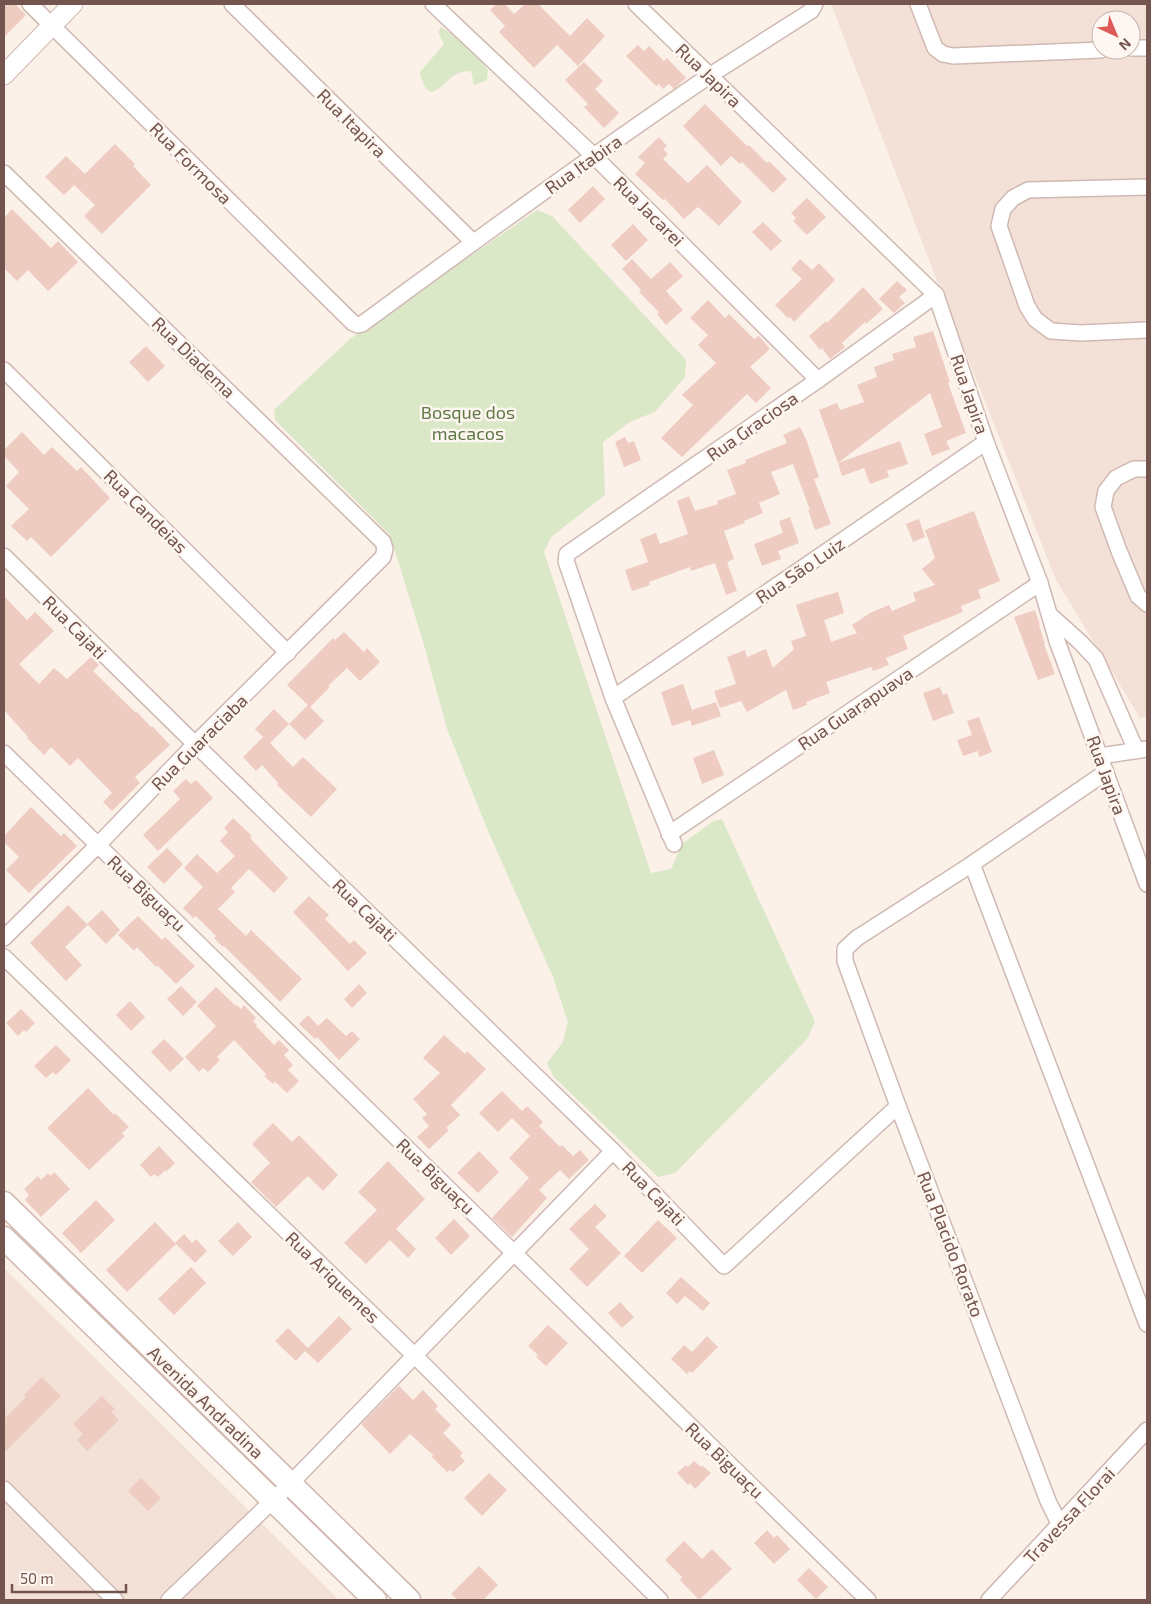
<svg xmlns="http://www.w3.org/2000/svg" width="1151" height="1604" font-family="'Exo 2',sans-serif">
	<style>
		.residential { fill: #f3e1d8; fill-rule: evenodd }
		.green { fill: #dbe8c8 }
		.building { fill: #efccc2 }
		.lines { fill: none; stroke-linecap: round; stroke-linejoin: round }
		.minor-casing { stroke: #cfb9b2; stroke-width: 18 }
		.tertiary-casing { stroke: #cfb9b2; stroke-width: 21 }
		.secondary-casing { stroke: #d1b8b0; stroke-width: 25 }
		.minor { stroke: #fff; stroke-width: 15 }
		.tertiary { stroke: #fff; stroke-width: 19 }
		.secondary { stroke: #fff; stroke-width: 22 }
		.labels { text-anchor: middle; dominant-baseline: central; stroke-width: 5; stroke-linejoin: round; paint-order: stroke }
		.street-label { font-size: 18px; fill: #74544e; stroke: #fef6f0 }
		.park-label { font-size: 18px; fill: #5f7947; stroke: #fef6f0 }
	</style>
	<rect width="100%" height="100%" fill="#fbf1e9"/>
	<g class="residential">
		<path d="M831 4H1147V717L1140 718 1056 580 939 286ZM1101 20H1131V50H1101Z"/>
		<polygon points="4,1268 339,1600 4,1600"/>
	</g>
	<g class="green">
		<path d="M441 27 456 36 480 60 488 70 487 80 474 85 471 71C448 71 449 86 432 92L426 89 421 78 420 72 444 44 438 32Z"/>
		<polygon points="537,210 552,216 686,360 685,377 655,412 630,422 603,442 605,495 551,537 544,552 651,873 671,869 682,844 712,822 722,819 815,1022 807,1039 675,1173 658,1177 553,1076 547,1063 563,1042 568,1022 553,977 488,831 447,729 424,645 395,551 389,534 275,420 274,410 350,339"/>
	</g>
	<g class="building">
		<polygon points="4,4 15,4 26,15 4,37"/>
		<polygon points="497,4 505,4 514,14 525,4 538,4 570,36 587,18 605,36 578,66 557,45 534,68 499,32 505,26 490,10"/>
		<polygon points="638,45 644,51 649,46 664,61 667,58 686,78 674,89 669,84 663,89 659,84 656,86 626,56"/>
		<polygon points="584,62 603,81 595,89 619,113 604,128 584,107 588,104 565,80"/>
		<polygon points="705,104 747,146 749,145 767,163 769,161 787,179 773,193 742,162 740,164 731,156 721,166 683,126"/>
		<polygon points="659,137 667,146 663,149 668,154 663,159 688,183 707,165 742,202 719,226 698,207 684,219 665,199 663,200 635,174 645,163 638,157"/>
		<polygon points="115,144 135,164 133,166 151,185 102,234 84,216 95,205 74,185 64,195 45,177 66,156 85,174"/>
		<polygon points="593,186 605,199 580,223 568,210"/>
		<polygon points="807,198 826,217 807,235 793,221 796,218 791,213"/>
		<polygon points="12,209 51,248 58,241 78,262 48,291 28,270 17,281 4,268 4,218"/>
		<polygon points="763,222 782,241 771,251 752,232"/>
		<polygon points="633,224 648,240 626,261 611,245"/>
		<polygon points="632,259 651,279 670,262 683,276 666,291 683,310 666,325 657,314 659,312 639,292 641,290 622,269"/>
		<polygon points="800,259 812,270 819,263 835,280 794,322 790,317 788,318 775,305 802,279 791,269"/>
		<polygon points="897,281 907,290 899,297 905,303 894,313 879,299"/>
		<polygon points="863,287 883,309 866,324 865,322 842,343 845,347 830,359 822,348 820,350 809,336 826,321 827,323"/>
		<polygon points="708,300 725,318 729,314 754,339 759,336 769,348 769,350 750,367 771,388 756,403 747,394 682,457 661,438 693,405 682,395 716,363 698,345 708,335 690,318"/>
		<polygon points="933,331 950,382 948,383 966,433 946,441 950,449 932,456 924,434 942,427 930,393 838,463 819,410 837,403 840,410 864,402 857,385 877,377 874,367 894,360 892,354 916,347 913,337"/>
		<polygon points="146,346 165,366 148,382 129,362"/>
		<polygon points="800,427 806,439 819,477 814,479 831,524 815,530 808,510 810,510 793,464 771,472 780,494 759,503 763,513 744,521 745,523 724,531 734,559 727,562 737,591 726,595 715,563 691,571 690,567 649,582 650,585 632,591 625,570 648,562 640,539 656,533 660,544 688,534 677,501 689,496 695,511 718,504 717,501 736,494 727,470 746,463 745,460 787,443 783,435"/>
		<polygon points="22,432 44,455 52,447 77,471 81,467 110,498 51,557 31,537 27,541 11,526 29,509 6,486 19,472 4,456 4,450"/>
		<polygon points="625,437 628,443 634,441 641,460 624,467 615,442"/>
		<polygon points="900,441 908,464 887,471 889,477 870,484 864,468 842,476 838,463"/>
		<polygon points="974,511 1000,581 978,590 981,598 961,606 963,612 903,636 908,649 886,658 889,665 873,671 871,667 826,682 830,693 806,702 807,705 793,710 786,690 747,712 741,701 720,708 714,691 736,684 727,657 745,650 747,657 766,649 773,668 794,649 791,641 806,636 796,605 817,598 838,592 844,613 824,620 831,642 857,633 852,625 870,613 889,605 892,611 916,601 913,593 935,585 922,569 935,558 925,530"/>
		<polygon points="790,517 799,543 778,551 781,559 762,566 754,544 783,533 779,521"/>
		<polygon points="919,519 925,537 913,542 906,524"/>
		<polygon points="4,596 27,620 35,612 54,631 19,664 39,684 54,668 67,679 91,657 99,665 93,671 136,713 137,712 151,727 152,726 170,745 135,777 140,783 112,811 103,802 112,793 78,758 70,766 51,747 44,755 27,738 28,737 4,710"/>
		<polygon points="1035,610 1040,625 1039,625 1045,644 1044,644 1055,674 1038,680 1014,617"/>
		<polygon points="344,632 364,652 367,648 380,662 360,681 347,668 328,686 330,687 310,707 324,721 305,740 289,724 308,705 287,685 333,638 335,640"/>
		<polygon points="683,684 692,710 716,702 721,716 692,726 690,720 672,726 661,692"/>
		<polygon points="940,687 943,695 947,693 954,713 933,721 923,693"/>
		<polygon points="274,709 289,724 270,743 293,767 303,757 337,789 311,817 277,785 278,783 262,765 256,771 243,757 263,737 255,729"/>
		<polygon points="979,717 992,752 979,757 978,751 963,756 957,740 972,735 967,721"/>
		<polygon points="714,750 724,775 702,784 693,758"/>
		<polygon points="186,779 191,784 196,780 213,798 158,851 143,835 180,799 173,791"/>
		<polygon points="31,807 61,836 64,833 77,846 29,893 6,870 19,857 4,842 4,836"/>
		<polygon points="233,818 252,836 250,838 288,878 274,893 249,869 231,888 235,892 218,909 246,936 251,930 302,979 280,1002 224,946 223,947 214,938 216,936 196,916 193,918 183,908 203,887 184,868 197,854 217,873 235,856 220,841 228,832 224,828"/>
		<polygon points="167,848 183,864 164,884 147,867"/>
		<polygon points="309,896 329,915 325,919 350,944 354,940 367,953 348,971 293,912"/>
		<polygon points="68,905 88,925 65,947 82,965 66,981 30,943"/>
		<polygon points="102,910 120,930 106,944 87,924"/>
		<polygon points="138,916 162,940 165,937 195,966 176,984 158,966 156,967 137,947 134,951 118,935"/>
		<polygon points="359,984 367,993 352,1008 344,999"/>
		<polygon points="181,986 197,1002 183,1016 167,999"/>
		<polygon points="216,987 236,1006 237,1005 241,1009 244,1005 256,1018 253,1021 257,1025 256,1026 274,1045 279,1040 289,1050 284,1055 293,1065 288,1070 299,1081 287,1093 275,1082 273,1084 264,1076 266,1074 234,1040 217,1057 220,1060 208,1072 203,1068 199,1072 185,1057 216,1026 197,1006"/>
		<polygon points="130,1001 145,1017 131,1031 116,1015"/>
		<polygon points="21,1009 35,1023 26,1032 24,1030 18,1036 6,1023"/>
		<polygon points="308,1015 318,1026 327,1018 346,1036 352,1031 360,1039 339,1060 317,1037 315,1039 299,1024"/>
		<polygon points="444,1035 465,1054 467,1051 486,1069 451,1105 460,1115 446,1128 449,1130 429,1149 417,1137 429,1126 422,1118 427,1114 413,1099 440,1073 423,1058"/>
		<polygon points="164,1039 184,1059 170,1072 151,1052"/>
		<polygon points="56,1045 71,1060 56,1075 53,1072 46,1078 34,1066"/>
		<polygon points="88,1088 114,1115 115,1113 129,1127 122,1133 125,1136 89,1170 47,1128"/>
		<polygon points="502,1091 522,1111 527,1106 543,1122 539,1126 560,1147 562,1145 573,1156 580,1150 589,1160 569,1179 560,1170 539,1190 547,1198 512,1237 492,1218 529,1178 509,1158 530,1136 512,1118 498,1132 479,1113"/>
		<polygon points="273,1123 292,1142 299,1135 338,1175 323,1191 308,1176 276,1207 251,1182 270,1163 252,1144"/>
		<polygon points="159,1146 175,1163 166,1172 165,1170 158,1177 154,1174 151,1177 140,1165"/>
		<polygon points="479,1151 499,1172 478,1193 457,1173"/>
		<polygon points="388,1161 425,1199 396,1229 416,1249 408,1258 390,1240 366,1264 344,1243 377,1210 358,1192"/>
		<polygon points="54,1172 70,1189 41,1217 25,1200 29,1195 24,1189 38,1176 41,1180 48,1173 51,1176"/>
		<polygon points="96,1200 115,1220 81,1253 62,1233"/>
		<polygon points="595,1204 607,1216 595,1227 621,1253 587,1287 569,1269 589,1249 569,1229"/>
		<polygon points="454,1219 470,1236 451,1255 435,1238"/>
		<polygon points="658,1220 677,1238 642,1273 624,1256"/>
		<polygon points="155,1222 176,1244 127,1292 106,1270"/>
		<polygon points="238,1222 252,1237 233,1256 218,1241"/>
		<polygon points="184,1234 192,1243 196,1239 207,1251 195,1263 175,1243"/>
		<polygon points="191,1267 206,1283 174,1315 158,1299"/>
		<polygon points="681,1277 710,1303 703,1311 685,1296 677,1304 666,1293"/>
		<polygon points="620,1302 634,1317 622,1328 608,1313"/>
		<polygon points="339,1316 352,1329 318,1363 305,1351 296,1361 275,1341 288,1328 308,1348"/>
		<polygon points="548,1325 568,1343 546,1366 536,1357 538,1355 528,1346"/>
		<polygon points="707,1336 718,1347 692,1373 690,1371 687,1374 671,1359 684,1345 692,1352"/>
		<polygon points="42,1377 61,1396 4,1453 4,1419 26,1397 24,1395"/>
		<polygon points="399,1386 413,1400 423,1390 438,1406 435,1409 451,1425 443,1433 463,1453 460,1456 465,1461 453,1472 450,1470 447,1472 432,1457 433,1455 410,1434 390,1454 361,1424"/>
		<polygon points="102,1396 115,1409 111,1412 119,1420 87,1451 77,1440 83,1434 73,1424"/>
		<polygon points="694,1461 701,1467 703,1466 711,1473 695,1489 690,1483 688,1485 677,1473 686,1465 688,1467"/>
		<polygon points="489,1473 507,1490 482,1516 464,1498"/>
		<polygon points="141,1478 161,1498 148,1511 128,1491"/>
		<polygon points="767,1530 774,1538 777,1535 790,1549 774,1564 754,1543"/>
		<polygon points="684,1541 702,1559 712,1549 732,1569 699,1600 680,1580 682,1577 665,1560"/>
		<polygon points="479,1566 498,1585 483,1600 458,1600 451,1594"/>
		<polygon points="809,1568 828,1587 816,1599 797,1580"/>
	</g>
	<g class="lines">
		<defs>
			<g id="minor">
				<path d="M30 4 353 323 358 325 362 324C476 240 591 156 709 76 743 54 777 33 811 11L815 4"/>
				<polyline points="232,4 473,242"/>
				<polyline points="433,4 594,156 818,380"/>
				<polyline points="636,4 936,295 986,442 1040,583 1057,641 1147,884"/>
				<polyline points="918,4 935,48 943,54 953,56 1101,50"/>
				<polyline points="1131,48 1147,48"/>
				<polyline points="4,173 383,542 385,549 383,557 195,744 98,845 4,938"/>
				<polyline points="1147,187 1028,190 1013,198 1003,209 999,226 1027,306 1035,319 1051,331 1081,333 1147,330"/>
				<polyline points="4,370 288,653"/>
				<polyline points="1147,469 1134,469 1116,478 1106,491 1103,507 1119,551 1138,596 1147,604"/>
				<polyline points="4,556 195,744 613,1151 724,1266 898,1106"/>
				<polyline points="1050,615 1080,642 1096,659 1136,750"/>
				<polyline points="613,698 986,442"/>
				<polyline points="4,753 868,1600"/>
				<polyline points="1100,756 1147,749"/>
				<polyline points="669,834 1040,583"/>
				<polyline points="674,844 613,698 566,561 567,554 818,380 936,295"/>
				<polyline points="972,864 1147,1324"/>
				<polyline points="4,957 414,1355 660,1600"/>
				<polyline points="4,1489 115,1600"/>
				<polyline points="1060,1525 1048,1501 898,1106 845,961 845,949 857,938 972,864 1106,772"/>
				<polyline points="169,1600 290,1484 613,1151"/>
				<polyline points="989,1600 1147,1430"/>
			</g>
			<polyline id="tertiary" points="4,75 73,4"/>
			<g id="secondary">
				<polyline points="4,1203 409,1600"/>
				<polyline points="4,1238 375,1600"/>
			</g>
		</defs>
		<use href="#minor" class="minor-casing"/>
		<use href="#tertiary" class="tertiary-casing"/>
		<use href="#secondary" class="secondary-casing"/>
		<use href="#minor" class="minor"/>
		<use href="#tertiary" class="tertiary"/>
		<use href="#secondary" class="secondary"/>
	</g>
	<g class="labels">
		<g class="street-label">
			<text transform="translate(709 75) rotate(44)">Rua Japira</text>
			<text transform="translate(352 123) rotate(45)">Rua Itapira</text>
			<text transform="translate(191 163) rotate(45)">Rua Formosa</text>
			<text transform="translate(583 164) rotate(-35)">Rua Itabira</text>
			<text transform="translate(649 211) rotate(45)">Rua Jacarei</text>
			<text transform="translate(194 357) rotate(44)">Rua Diadema</text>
			<text transform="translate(970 394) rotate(71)">Rua Japira</text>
			<text transform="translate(752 426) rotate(-35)">Rua Graciosa</text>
			<text transform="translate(146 511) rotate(45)">Rua Candeias</text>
			<text transform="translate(800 570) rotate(-34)">Rua São Luiz</text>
			<text transform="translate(75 627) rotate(45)">Rua Cajati</text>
			<text transform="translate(855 708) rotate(-34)">Rua Guarapuava</text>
			<text transform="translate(199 742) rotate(-45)">Rua Guaraciaba</text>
			<text transform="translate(1107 775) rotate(70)">Rua Japira</text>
			<text transform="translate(147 893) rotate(44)">Rua Biguaçu</text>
			<text transform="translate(365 910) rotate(44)">Rua Cajati</text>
			<text transform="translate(436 1176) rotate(44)">Rua Biguaçu</text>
			<text transform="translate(654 1193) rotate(46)">Rua Cajati</text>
			<text transform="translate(951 1244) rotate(69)">Rua Placido Rorato</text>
			<text transform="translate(333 1277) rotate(44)">Rua Ariquemes</text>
			<text transform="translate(206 1402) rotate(44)">Avenida Andradina</text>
			<text transform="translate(725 1460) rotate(44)">Rua Biguaçu</text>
			<text transform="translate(1069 1515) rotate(-47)">Travessa Florai</text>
		</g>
		<g class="park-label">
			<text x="468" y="412">Bosque dos<tspan x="468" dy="21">macacos</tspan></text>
		</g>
	</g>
	<rect width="1151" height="1604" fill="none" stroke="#74544e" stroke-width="10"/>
	<g transform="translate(1116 35) rotate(136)"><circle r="24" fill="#fef6f0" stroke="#c7b5af"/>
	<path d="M0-4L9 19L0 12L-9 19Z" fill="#dd5b57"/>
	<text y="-8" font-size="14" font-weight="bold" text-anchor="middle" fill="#74544e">N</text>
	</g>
	<path d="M12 1584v8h114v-8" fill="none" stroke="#74544e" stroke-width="2.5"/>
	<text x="20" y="1584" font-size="15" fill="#74544e" stroke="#fef6f0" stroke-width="4" paint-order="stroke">50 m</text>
</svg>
